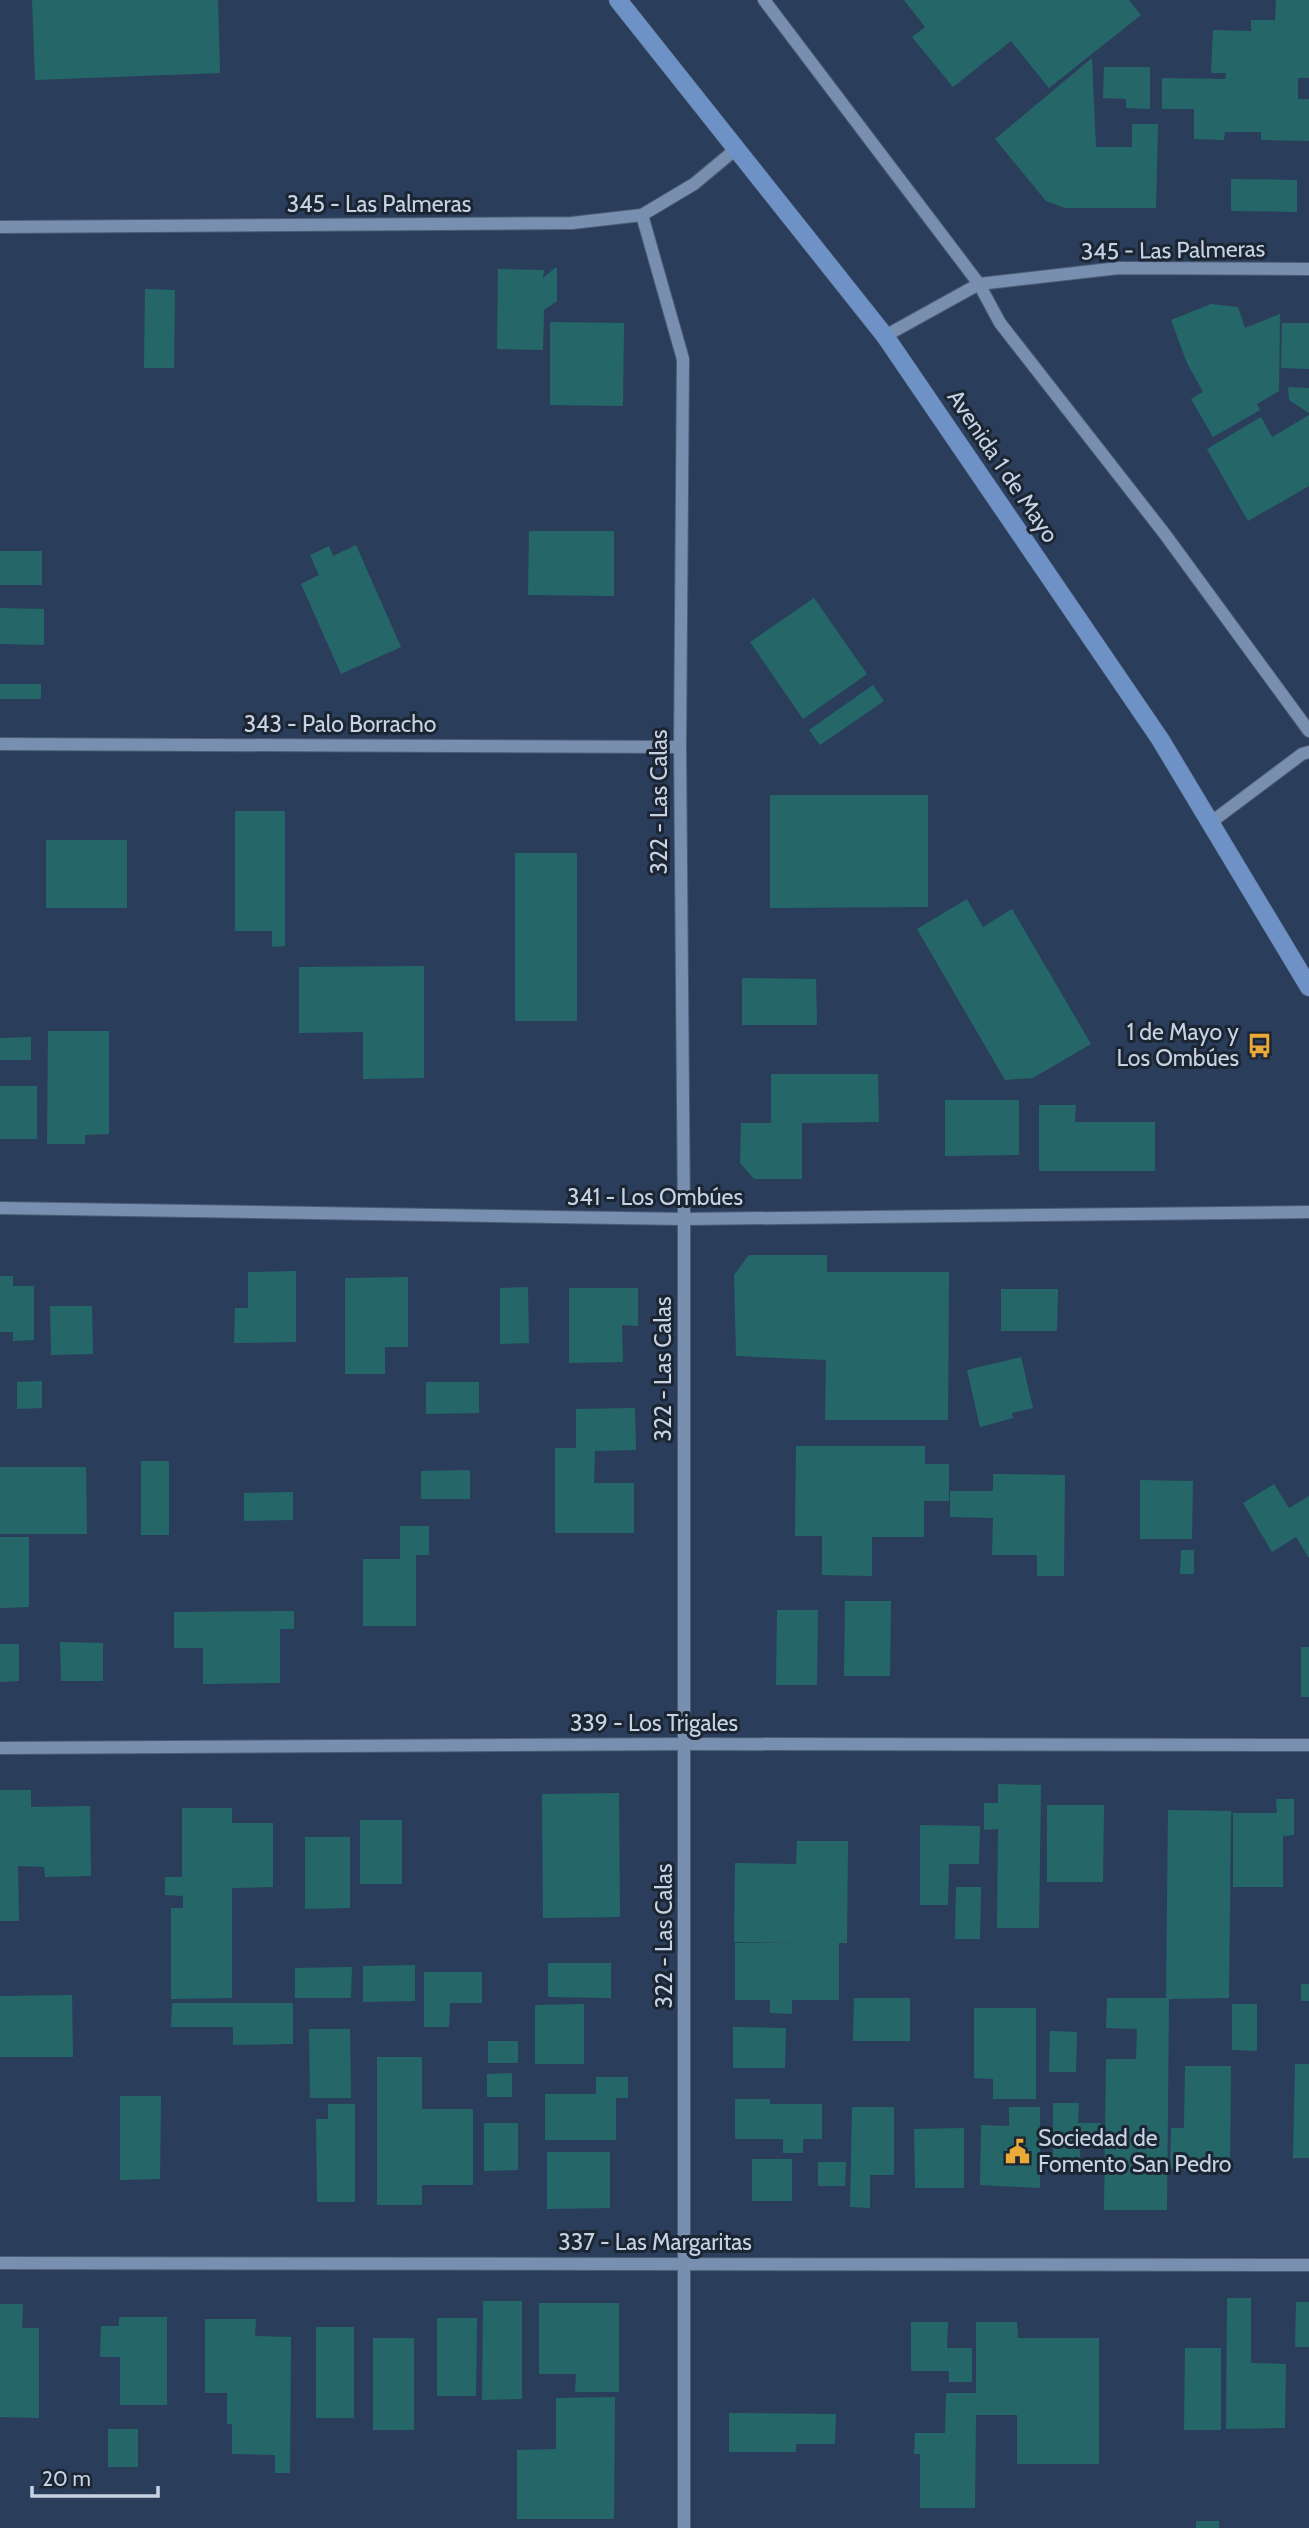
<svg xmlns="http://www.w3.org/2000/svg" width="1309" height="2528" font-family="Cabin,sans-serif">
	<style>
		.building { fill: #256769 }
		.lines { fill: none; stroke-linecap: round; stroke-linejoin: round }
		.minor-casing { stroke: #4c5c74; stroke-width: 14 }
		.major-casing { stroke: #4c5c74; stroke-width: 19 }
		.minor { stroke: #788fb0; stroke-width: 12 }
		.major { stroke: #6e92c6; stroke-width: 18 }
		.labels { text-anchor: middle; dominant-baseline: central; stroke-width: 6; stroke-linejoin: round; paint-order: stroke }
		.street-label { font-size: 23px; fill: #c7d3e5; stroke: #1c2532 }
		.poi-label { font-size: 23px; fill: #c7d3e5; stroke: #1c2532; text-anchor: end }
	</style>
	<rect width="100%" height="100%" fill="#2a3e5b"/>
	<g class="building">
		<polygon points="32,0 218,0 220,73 35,80"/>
		<polygon points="904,0 1129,0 1141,15 1049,88 1011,41 953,87 912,37 925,27"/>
		<polygon points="1276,0 1309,0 1309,78 1298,78 1298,99 1309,99 1309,141 1261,140 1261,132 1225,132 1224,140 1194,139 1194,109 1162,109 1162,78 1225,79 1226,73 1211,73 1213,30 1251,31 1251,20 1275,20"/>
		<polygon points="1092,58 1096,147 1132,147 1132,124 1158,124 1156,208 1065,208 1046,201 995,139"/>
		<polygon points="1104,67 1150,67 1150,109 1126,108 1126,99 1103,98"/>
		<polygon points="1231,179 1297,180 1297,212 1231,211"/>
		<polygon points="555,268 557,268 557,301 544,310 543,350 497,349 498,269 544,270 543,278"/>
		<polygon points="145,289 175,290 174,368 144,368"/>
		<polygon points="1211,304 1238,307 1245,328 1280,314 1279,391 1257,404 1260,410 1213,437 1191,399 1203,392 1187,363 1171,320"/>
		<polygon points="550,322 624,323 623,406 550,405"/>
		<polygon points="1282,323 1309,323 1309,369 1281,368"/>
		<polygon points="1288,387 1309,388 1309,413 1289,400"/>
		<polygon points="1309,415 1309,486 1248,521 1207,449 1261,417 1272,437"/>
		<polygon points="529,531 614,531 614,596 528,595"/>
		<polygon points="356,545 401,647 341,674 301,584 319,575 310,555 329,546 333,556"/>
		<rect x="0" y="551" width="42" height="34"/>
		<polygon points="814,598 867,674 803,719 750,642"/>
		<polygon points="0,608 44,609 44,645 0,644"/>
		<rect x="0" y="684" width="41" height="15"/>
		<polygon points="873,685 884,701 820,745 809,730"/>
		<polygon points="770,795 928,795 928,907 770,908"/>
		<polygon points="235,811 285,811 285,946 272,947 272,931 235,931"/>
		<rect x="46" y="840" width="81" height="68"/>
		<rect x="515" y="853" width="62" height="168"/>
		<polygon points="967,899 983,927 1012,909 1091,1044 1033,1078 1005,1080 917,929"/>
		<polygon points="424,966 424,1078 363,1079 363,1032 299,1033 299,967"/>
		<polygon points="742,978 816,979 817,1025 742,1025"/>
		<polygon points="48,1031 109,1031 109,1134 85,1135 85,1144 47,1144"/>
		<polygon points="31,1037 31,1060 0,1060 0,1038"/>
		<polygon points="771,1074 878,1074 879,1122 802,1123 802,1179 754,1179 740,1163 741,1123 771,1123"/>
		<rect x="0" y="1086" width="37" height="53"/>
		<polygon points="945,1100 1019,1100 1019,1155 945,1156"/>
		<polygon points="1039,1105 1076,1105 1075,1122 1155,1122 1155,1171 1039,1171"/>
		<polygon points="749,1255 827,1255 827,1272 949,1272 948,1420 825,1420 826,1360 736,1356 734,1275"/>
		<polygon points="296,1271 296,1342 234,1343 235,1308 248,1308 248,1272"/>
		<polygon points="0,1276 13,1276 13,1286 34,1286 34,1340 13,1341 13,1332 0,1332"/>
		<polygon points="408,1277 408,1347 385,1347 385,1374 345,1374 345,1278"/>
		<polygon points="528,1287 529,1343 500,1344 500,1288"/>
		<polygon points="569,1288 638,1288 638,1326 622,1325 623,1362 569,1363"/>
		<polygon points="1001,1289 1058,1289 1057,1331 1001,1331"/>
		<polygon points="50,1306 92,1306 93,1354 51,1355"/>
		<polygon points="1021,1357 1033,1408 1012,1413 1013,1418 980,1427 967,1370"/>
		<polygon points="42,1381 42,1408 17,1409 17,1382"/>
		<polygon points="426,1382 479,1382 479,1413 426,1414"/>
		<polygon points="635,1408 636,1450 595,1451 594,1483 634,1483 634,1533 555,1533 555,1448 576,1448 576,1409"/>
		<polygon points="796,1446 925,1446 925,1464 949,1464 949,1501 924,1501 924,1537 872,1537 872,1576 822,1575 822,1536 795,1536"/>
		<rect x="141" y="1461" width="28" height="74"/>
		<polygon points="0,1467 86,1467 87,1534 0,1534"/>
		<polygon points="470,1470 470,1499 421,1499 421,1471"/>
		<polygon points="993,1474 1065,1475 1064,1576 1037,1576 1037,1555 992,1555 993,1518 950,1517 950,1491 993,1491"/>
		<polygon points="1140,1480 1193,1481 1192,1539 1140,1539"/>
		<polygon points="1274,1484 1289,1508 1309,1496 1309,1558 1296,1537 1272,1552 1243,1503"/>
		<polygon points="293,1492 293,1520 244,1521 244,1493"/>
		<polygon points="400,1526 429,1526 429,1555 416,1555 416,1626 363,1626 363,1559 400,1559"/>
		<polygon points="0,1537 29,1537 29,1607 0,1608"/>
		<polygon points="1181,1550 1194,1550 1194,1574 1180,1574"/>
		<polygon points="845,1601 891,1601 890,1676 844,1676"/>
		<polygon points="777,1610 818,1610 817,1685 776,1685"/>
		<polygon points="294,1611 294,1629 280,1629 280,1683 203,1684 203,1648 174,1648 174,1612"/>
		<polygon points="60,1642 103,1643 103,1681 61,1681"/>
		<polygon points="0,1644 19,1644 19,1681 0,1682"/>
		<rect x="1301" y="1647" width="8" height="50"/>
		<polygon points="998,1784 1041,1785 1039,1928 997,1928 998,1829 984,1830 984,1803 998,1803"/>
		<polygon points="0,1790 31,1790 31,1807 90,1806 91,1876 45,1877 44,1867 18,1866 19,1921 0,1921"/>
		<polygon points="619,1793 620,1917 543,1918 542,1794"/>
		<polygon points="1276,1799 1294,1799 1294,1835 1283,1836 1283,1887 1233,1887 1233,1813 1277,1813"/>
		<polygon points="1047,1805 1104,1805 1103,1882 1047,1882"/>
		<polygon points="182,1808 232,1808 232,1823 273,1823 273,1887 232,1888 232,1998 171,1999 171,1908 183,1908 183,1896 165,1895 165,1877 182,1877"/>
		<polygon points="1168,1810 1231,1811 1229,1998 1169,1999 1167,2210 1104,2210 1106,2059 1136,2059 1137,2029 1106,2028 1107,1998 1166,1998"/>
		<rect x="360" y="1820" width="42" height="64"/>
		<polygon points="920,1825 980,1826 979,1864 949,1864 948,1905 920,1905"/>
		<polygon points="305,1837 350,1837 350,1908 305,1909"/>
		<polygon points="797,1841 848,1841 847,1943 839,1943 839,2000 792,2000 792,2014 770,2013 770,2000 735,2000 735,1943 801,1942 734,1942 735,1863 796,1864"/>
		<polygon points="956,1887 981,1887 980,1939 955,1939"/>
		<polygon points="548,1963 611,1963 611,1998 548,1997"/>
		<polygon points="415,1965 415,2001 363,2002 363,1966"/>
		<polygon points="352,1967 351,1998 295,1998 295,1968"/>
		<polygon points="424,1972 482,1972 482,2003 450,2003 449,2027 424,2027"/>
		<rect x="1301" y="1984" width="8" height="17"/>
		<polygon points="72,1995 73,2057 0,2057 0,1996"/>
		<polygon points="854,1998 910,1998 910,2041 853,2041"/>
		<polygon points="172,2003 293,2003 293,2044 233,2045 233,2027 171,2027"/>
		<polygon points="584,2004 584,2064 535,2064 535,2005"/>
		<polygon points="1232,2004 1257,2004 1257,2051 1232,2050"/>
		<polygon points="974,2008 1036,2008 1036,2099 993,2099 993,2079 974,2078"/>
		<polygon points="733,2027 786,2028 785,2068 733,2068"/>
		<polygon points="309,2029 350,2029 351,2098 310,2098"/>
		<polygon points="1050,2031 1077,2032 1076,2072 1049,2072"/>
		<rect x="488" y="2041" width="30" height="22"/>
		<polygon points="377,2057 422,2057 422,2109 473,2109 473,2185 422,2185 422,2205 377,2205"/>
		<polygon points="1295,2064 1309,2064 1309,2158 1293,2158"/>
		<polygon points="1185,2066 1231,2066 1230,2170 1170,2169 1171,2128 1184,2128"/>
		<polygon points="512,2073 512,2097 487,2097 487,2074"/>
		<polygon points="596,2077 628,2077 628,2098 616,2098 616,2140 545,2140 545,2094 596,2094"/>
		<polygon points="120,2096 161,2096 160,2179 120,2180"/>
		<polygon points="735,2099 770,2099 770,2104 822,2104 822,2139 803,2139 803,2153 783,2153 783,2139 735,2139"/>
		<polygon points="1053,2103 1079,2103 1078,2123 1101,2123 1100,2146 1080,2146 1080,2160 1053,2161"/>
		<polygon points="328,2104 355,2104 355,2202 317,2202 316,2119 328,2119"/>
		<polygon points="852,2107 894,2107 894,2175 870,2175 870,2208 850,2207"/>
		<polygon points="1009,2107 1040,2107 1040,2188 980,2185 981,2125 1009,2126"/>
		<polygon points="484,2123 518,2123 518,2170 484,2171"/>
		<polygon points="964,2128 964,2188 915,2188 914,2129"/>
		<polygon points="547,2152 610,2152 610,2208 547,2209"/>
		<rect x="752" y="2159" width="40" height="42"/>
		<polygon points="818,2162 846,2162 845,2186 818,2186"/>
		<polygon points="1227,2298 1251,2298 1251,2363 1286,2364 1285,2428 1226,2429"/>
		<polygon points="483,2301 522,2301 522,2399 482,2400"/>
		<polygon points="1296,2302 1309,2302 1309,2347 1295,2347"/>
		<polygon points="539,2303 619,2303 619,2392 575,2392 576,2374 539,2374"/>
		<polygon points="0,2304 23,2304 22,2328 39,2328 39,2418 0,2417"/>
		<polygon points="119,2317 167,2317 167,2405 120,2405 120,2357 100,2357 101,2326 119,2326"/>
		<polygon points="437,2318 477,2318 476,2396 437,2396"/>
		<polygon points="205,2319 256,2319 255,2336 291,2337 290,2473 275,2473 275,2455 232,2454 232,2424 227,2424 227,2393 205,2393"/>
		<polygon points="911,2322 948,2322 947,2348 972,2348 972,2382 949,2382 949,2371 911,2371"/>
		<polygon points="976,2322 1017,2322 1018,2338 1099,2338 1099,2464 1017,2464 1017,2415 976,2415 975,2508 920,2508 920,2454 914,2454 915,2433 945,2433 946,2393 976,2393"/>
		<rect x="316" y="2327" width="38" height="91"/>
		<rect x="373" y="2338" width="41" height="92"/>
		<polygon points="1185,2348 1221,2348 1221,2430 1184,2430"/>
		<polygon points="615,2397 614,2519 517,2519 517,2450 556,2449 556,2398"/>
		<polygon points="729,2413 836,2414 835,2444 796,2444 796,2452 729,2452"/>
		<rect x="108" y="2429" width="30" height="38"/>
		<rect x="1196" y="2521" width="23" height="7"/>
	</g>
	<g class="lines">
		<defs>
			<g id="minor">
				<polyline points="764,0 979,284 1000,323 1164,533 1309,731"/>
				<polyline points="642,215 683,359 680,747 684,1219 684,2528"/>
				<polyline points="0,227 572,223 642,215 694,184 736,149"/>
				<polyline points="885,336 979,284 1119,268 1309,269"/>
				<polyline points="0,744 680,747"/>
				<polyline points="1210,823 1302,754 1309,752"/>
				<polyline points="0,1208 684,1219 1309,1212"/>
				<polyline points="0,1748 685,1744 1309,1745"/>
				<polyline points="0,2263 1309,2265"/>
			</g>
			<polyline id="major" points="618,0 885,336 1160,739 1309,987"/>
		</defs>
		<use href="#minor" class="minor-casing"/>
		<use href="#major" class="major-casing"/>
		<use href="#minor" class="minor"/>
		<use href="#major" class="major"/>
	</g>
	<defs>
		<symbol id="bus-bare" viewBox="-9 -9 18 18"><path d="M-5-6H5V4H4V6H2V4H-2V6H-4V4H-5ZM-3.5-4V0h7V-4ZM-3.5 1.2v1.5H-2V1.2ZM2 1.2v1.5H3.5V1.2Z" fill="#eaaa39" stroke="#1c2532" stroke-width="2.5" paint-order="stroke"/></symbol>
		<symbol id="civic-bare" viewBox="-9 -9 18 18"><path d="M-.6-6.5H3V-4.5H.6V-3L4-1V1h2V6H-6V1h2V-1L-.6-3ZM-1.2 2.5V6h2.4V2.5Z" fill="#eaaa39" stroke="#1c2532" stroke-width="2.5" paint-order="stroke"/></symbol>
	</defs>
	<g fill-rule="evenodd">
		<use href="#bus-bare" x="1242" y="1028" width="35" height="35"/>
		<use href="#civic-bare" x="1000" y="2134" width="35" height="35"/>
	</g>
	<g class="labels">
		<g class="street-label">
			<text x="379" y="204">345 - Las Palmeras</text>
			<text transform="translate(1173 250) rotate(-1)">345 - Las Palmeras</text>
			<text transform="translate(1003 466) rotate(56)">Avenida 1 de Mayo</text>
			<text x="340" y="724">343 - Palo Borracho</text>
			<text transform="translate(659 802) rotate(-90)">322 - Las Calas</text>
			<text x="655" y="1197">341 - Los Ombúes</text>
			<text transform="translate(663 1369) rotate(-90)">322 - Las Calas</text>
			<text x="654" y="1723">339 - Los Trigales</text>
			<text transform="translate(664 1936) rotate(-90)">322 - Las Calas</text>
			<text x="655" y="2242">337 - Las Margaritas</text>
		</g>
		<g class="poi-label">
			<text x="1239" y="1032">1 de Mayo y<tspan x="1239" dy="26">Los Ombúes</tspan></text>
			<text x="1038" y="2138" text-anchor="start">Sociedad de<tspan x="1038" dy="26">Fomento San Pedro</tspan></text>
		</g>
	</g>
	<path d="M32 2486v10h126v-10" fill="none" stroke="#c7d3e5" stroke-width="3.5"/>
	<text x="42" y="2486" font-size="21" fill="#c7d3e5" stroke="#1c2532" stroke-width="5" paint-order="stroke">20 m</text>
</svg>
